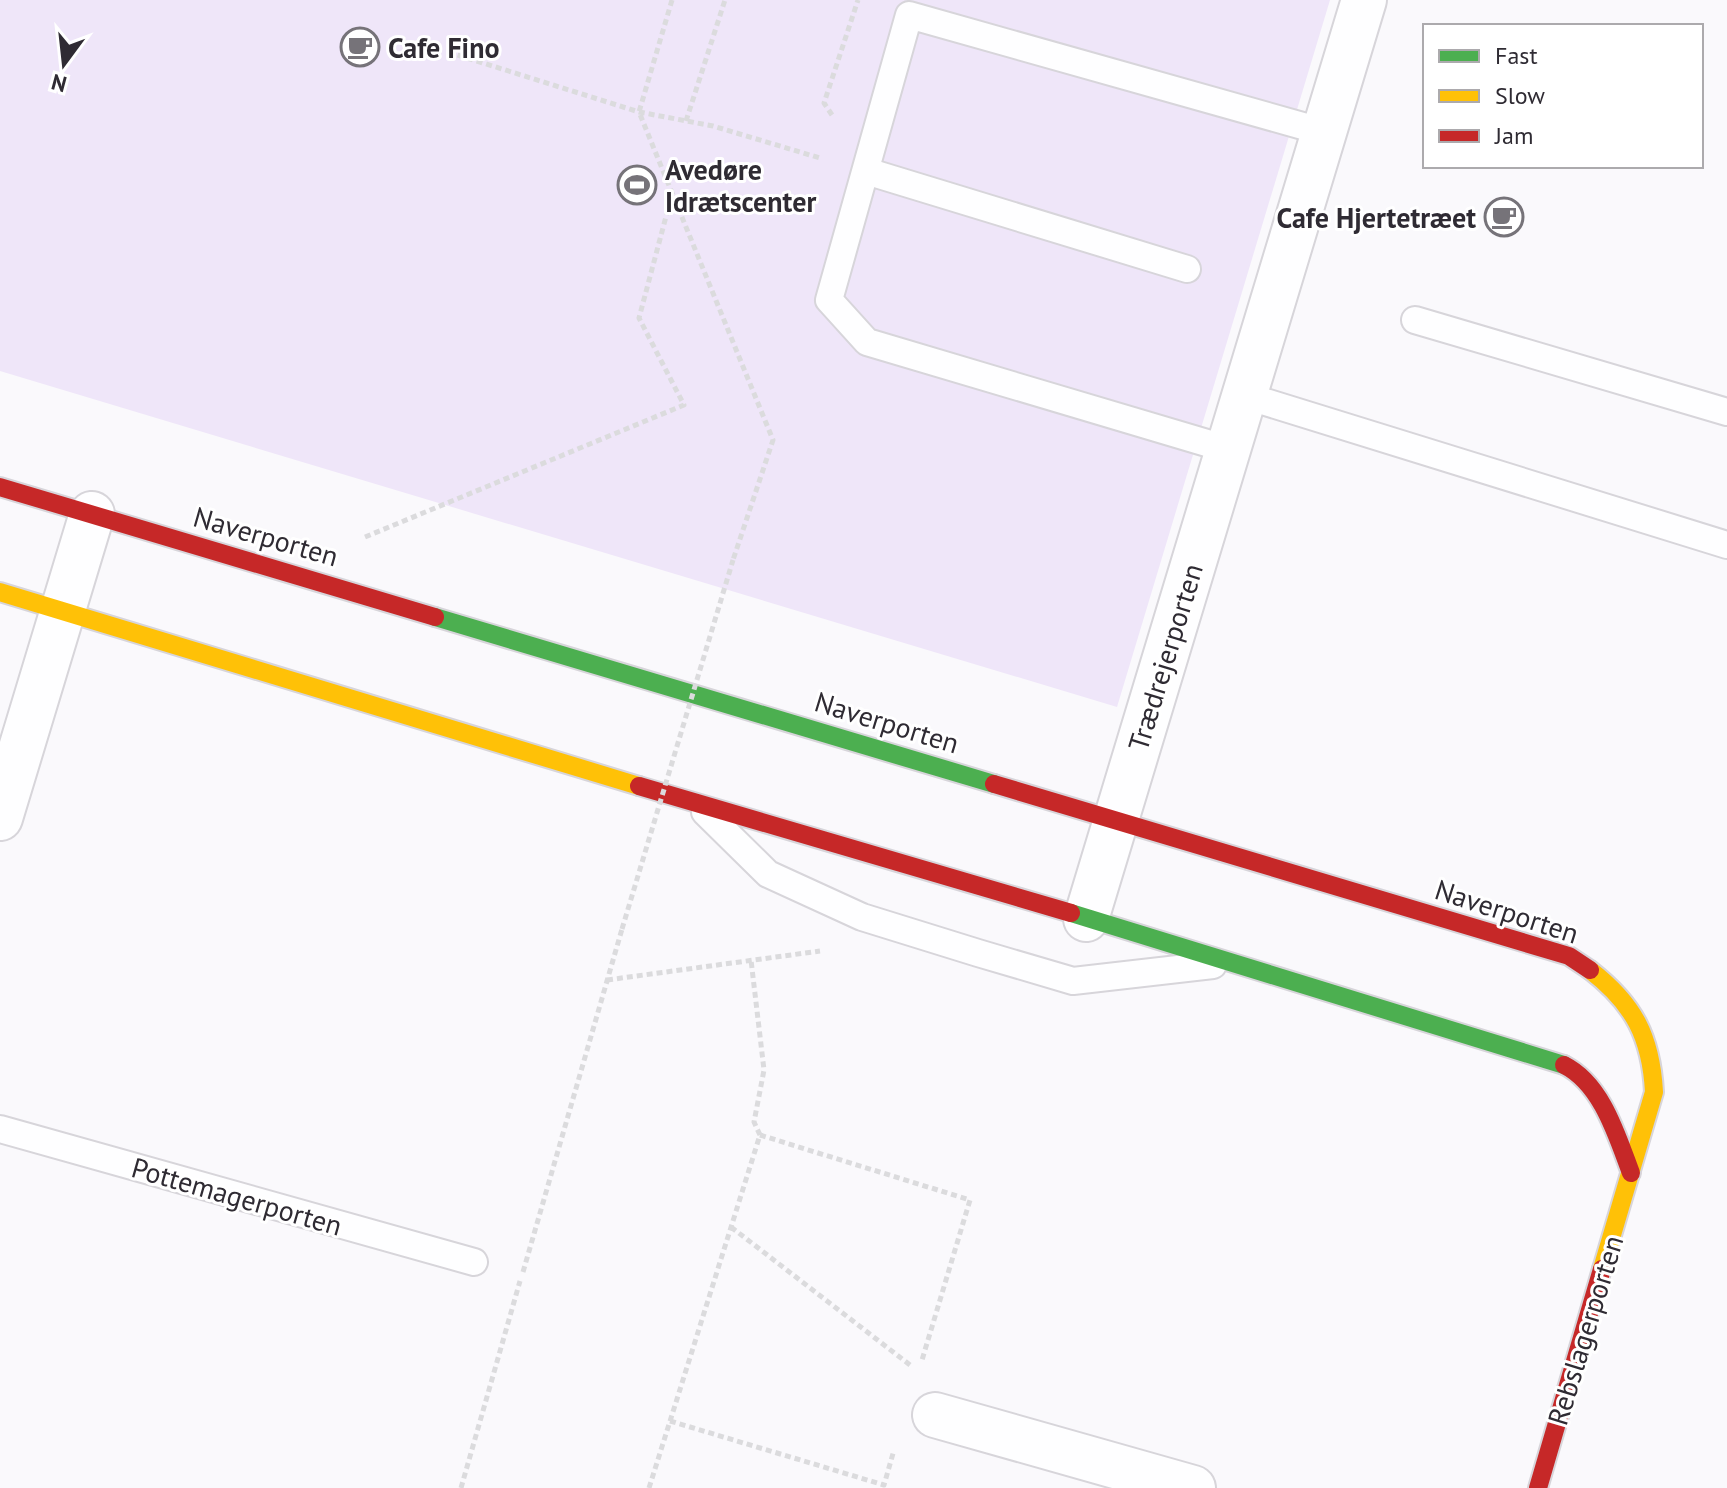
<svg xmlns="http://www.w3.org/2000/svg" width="1727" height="1488" font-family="'PT Sans',sans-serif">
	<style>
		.green { fill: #efe6f9 }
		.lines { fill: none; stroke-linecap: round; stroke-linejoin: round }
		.lane-casing { stroke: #d7d5da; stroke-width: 30 }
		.street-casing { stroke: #d7d5da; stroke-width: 48 }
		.fast-casing { stroke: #d7d5da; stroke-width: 22 }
		.slow-casing { stroke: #d7d5da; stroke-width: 22 }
		.jam-casing { stroke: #d7d5da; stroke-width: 22 }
		.path { stroke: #dbdbdd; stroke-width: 5; stroke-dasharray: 6 4; stroke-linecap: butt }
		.lane { stroke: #fefeff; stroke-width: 26 }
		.street { stroke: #fefeff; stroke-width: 44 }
		.fast { stroke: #4caf50; stroke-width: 18 }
		.slow { stroke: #ffc107; stroke-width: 18 }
		.jam { stroke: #c62828; stroke-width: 18 }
		.path-bridge { stroke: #dbdbdd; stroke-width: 5; stroke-dasharray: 6 4; stroke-linecap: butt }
		.labels { text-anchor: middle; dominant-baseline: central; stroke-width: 6; stroke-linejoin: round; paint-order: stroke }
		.poi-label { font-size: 28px; font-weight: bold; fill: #2f2b33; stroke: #fff; text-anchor: start }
		.street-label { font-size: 28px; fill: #2f2b33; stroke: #fff }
	</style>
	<rect width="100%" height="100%" fill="#faf9fc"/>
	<polygon class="green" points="0,0 1330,0 1117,707 0,371"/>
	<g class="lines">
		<defs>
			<g id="lane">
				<polyline points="866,171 1187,269"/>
				<polyline points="1415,320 1727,412"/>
				<polyline points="1243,395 1727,545"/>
				<polyline points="1227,449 867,342 829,300 909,15 1324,132"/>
				<polyline points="705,812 768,874 862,917 978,953 1073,981 1213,965"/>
				<polyline points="0,1129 474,1262"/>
			</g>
			<g id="street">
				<polyline points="0,818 92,514"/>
				<polyline points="1086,919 1364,0"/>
				<polyline points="935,1415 1193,1488"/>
			</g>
			<g id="fast">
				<polyline points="435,617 994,784"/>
				<polyline points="1071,913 1564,1065"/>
			</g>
			<g id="slow">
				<polyline points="0,592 639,786"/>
				<path d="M1590 970C1634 1004 1651 1037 1654 1092L1602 1269"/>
			</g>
			<g id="jam">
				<polyline points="0,487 435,617"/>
				<polyline points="994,784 1569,956 1590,970"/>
				<polyline points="639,786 1071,913"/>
				<path d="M1564 1065C1602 1084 1617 1136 1631 1173"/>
				<polyline points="1538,1488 1602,1269"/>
			</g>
		</defs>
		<use href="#lane" class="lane-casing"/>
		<use href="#street" class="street-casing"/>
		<use href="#fast" class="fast-casing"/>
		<use href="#slow" class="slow-casing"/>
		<use href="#jam" class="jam-casing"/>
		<g class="path">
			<polyline points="672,0 639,112 773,440 733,560"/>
			<polyline points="448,52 639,112 713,126 820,158"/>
			<polyline points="832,115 824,103 858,0"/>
			<polyline points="686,121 725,0"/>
			<polyline points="365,537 684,405 639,318 672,194"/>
			<polyline points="607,980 820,951"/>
			<polyline points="760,1135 970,1200 922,1360"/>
			<polyline points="731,1227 910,1365"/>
			<polyline points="523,1272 622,929"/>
			<polyline points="670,1421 884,1485 894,1450"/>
			<polyline points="461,1488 520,1281"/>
			<polyline points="649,1488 760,1135 754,1122 764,1070 751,960"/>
		</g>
		<use href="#lane" class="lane"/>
		<use href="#street" class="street"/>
		<use href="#fast" class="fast"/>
		<use href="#slow" class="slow"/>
		<use href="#jam" class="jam"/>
		<polyline class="path-bridge" points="622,929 733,560"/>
	</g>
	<defs>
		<symbol id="cafe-ring" viewBox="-11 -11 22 22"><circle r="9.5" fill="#fff" stroke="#767379" stroke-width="1.5"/><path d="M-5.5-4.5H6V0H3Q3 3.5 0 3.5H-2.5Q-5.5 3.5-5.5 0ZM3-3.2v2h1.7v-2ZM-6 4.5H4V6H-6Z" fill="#767379"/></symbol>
		<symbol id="stadium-ring" viewBox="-11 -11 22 22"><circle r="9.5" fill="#fff" stroke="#767379" stroke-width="1.5"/><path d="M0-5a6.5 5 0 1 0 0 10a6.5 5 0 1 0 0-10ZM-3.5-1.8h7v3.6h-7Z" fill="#767379"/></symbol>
	</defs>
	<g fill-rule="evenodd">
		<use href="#cafe-ring" x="338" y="25" width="44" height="44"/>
		<use href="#stadium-ring" x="615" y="163" width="44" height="44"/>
		<use href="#cafe-ring" x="1482" y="195" width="44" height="44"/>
	</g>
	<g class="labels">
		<g class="poi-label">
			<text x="388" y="47">Cafe Fino</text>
			<text x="665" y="169">Avedøre<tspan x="665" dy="32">Idrætscenter</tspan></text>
			<text x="1476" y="217" text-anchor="end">Cafe Hjertetræet</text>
		</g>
		<g class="street-label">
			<text transform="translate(266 536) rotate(16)">Naverporten</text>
			<text transform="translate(1165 657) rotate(-73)">Trædrejerporten</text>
			<text transform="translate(887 722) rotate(17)">Naverporten</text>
			<text transform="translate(1507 911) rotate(18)">Naverporten</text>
			<text transform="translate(237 1196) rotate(16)">Pottemagerporten</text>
			<text transform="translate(1585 1330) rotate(-73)">Rebslagerporten</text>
		</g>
	</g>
	<rect x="1423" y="24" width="280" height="144" fill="#ffffff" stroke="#acaaad" stroke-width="2"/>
	<rect x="1439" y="50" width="40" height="12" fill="#4caf50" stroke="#acaaad" stroke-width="2"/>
	<text x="1495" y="64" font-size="24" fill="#2f2b33">Fast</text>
	<rect x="1439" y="90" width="40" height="12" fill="#ffc107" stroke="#acaaad" stroke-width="2"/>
	<text x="1495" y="104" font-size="24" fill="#2f2b33">Slow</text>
	<rect x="1439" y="130" width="40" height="12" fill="#c62828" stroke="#acaaad" stroke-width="2"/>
	<text x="1495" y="144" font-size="24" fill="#2f2b33">Jam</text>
	<g transform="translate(64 64) rotate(195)" stroke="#ffffff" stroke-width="6" paint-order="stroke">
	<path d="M0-6L14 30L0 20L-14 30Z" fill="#2f2b33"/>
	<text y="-12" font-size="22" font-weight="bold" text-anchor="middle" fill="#2f2b33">N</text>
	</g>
</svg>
